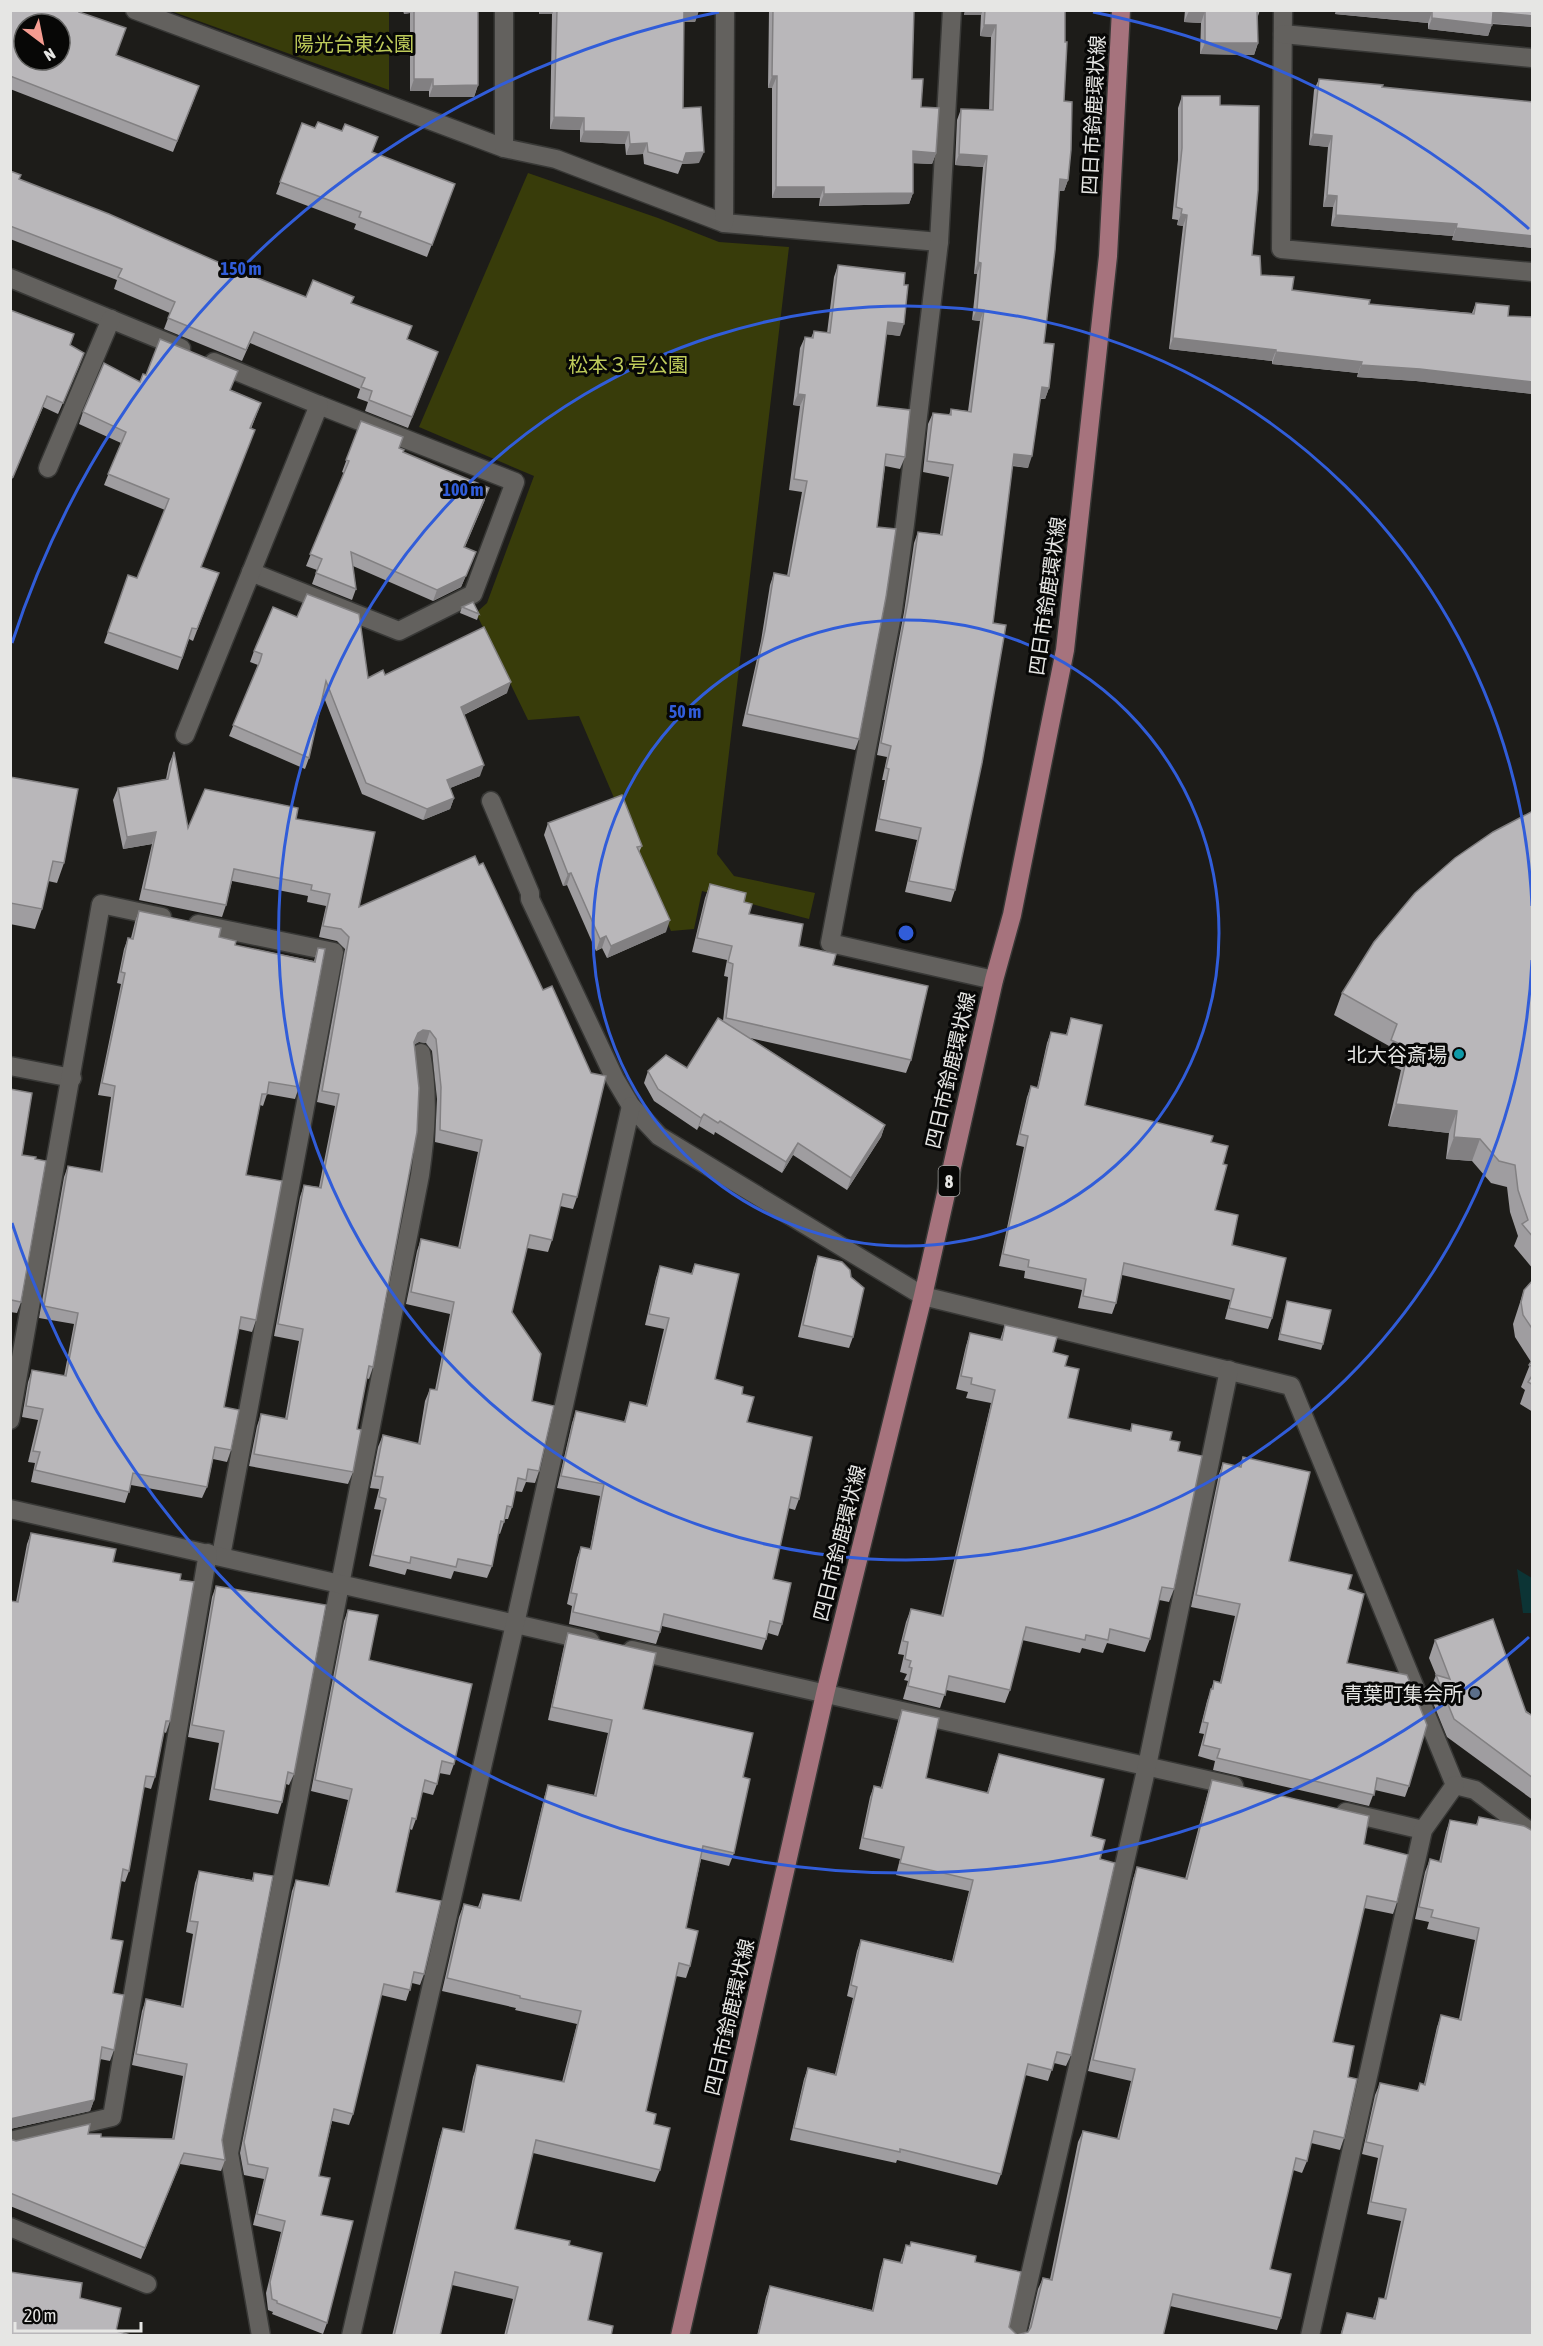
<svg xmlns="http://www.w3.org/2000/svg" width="1543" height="2346" font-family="'Asap Condensed','Noto Sans JP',sans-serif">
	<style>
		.green { fill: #383c0a }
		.water { fill: #0c3435 }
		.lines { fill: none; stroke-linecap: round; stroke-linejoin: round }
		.lane-casing { stroke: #383836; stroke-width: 21 }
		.street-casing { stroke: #383836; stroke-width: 21 }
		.primary-casing { stroke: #383836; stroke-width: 21 }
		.lane { stroke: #63615e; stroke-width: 18 }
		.street { stroke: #63615e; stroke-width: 18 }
		.primary { stroke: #a6737d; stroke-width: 18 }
		.wall { fill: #9f9da0 }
		.shaded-wall { fill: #828082 }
		.building { fill: #b9b7ba; stroke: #828082; stroke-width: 1.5; fill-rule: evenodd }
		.ring { fill: none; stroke: #315dd9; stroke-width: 3 }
		.culture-dot { fill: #0f9aa8; stroke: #070706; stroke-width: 2 }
		.service-dot { fill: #5c6f8a; stroke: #070706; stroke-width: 2 }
		.labels { text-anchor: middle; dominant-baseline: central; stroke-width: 6; stroke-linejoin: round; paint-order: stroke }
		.shield { fill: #070706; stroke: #a3a3a1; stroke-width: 1.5 }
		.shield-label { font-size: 18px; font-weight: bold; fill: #e6e6e4 }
		.park-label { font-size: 20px; fill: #becb5a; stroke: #070706 }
		.street-label { font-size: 20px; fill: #e6e6e4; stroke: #070706 }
		.poi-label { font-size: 20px; fill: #e6e6e4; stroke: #070706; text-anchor: end }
		.centre { fill: #315dd9; stroke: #070706; stroke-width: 3 }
		.ring-label { font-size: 18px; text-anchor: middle; font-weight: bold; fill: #315dd9; stroke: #070706; stroke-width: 6; stroke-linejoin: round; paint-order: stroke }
	</style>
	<rect width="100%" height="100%" fill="#1d1c19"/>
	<g class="green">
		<polygon points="171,11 389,11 389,90"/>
		<polygon points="528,173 658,218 719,242 789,247 717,854 734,876 815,893 809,919 702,891 694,929 671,931 579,716 528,720 476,613 487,603 534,476 419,427"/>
	</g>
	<polygon class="water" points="1517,1569 1532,1578 1532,1613 1523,1613"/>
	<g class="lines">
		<defs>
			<path id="lane" d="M261 2336 229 2153 420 1175C426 1132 429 1096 421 1053"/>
			<g id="street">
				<polyline points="135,10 504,148 556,159 724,223 939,242"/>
				<polyline points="504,10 504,148"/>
				<polyline points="952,10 939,242 905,524 893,610 830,943 994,980"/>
				<polyline points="1283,10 1281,249 1532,272"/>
				<polyline points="1283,34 1532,58"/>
				<polyline points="724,223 725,10"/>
				<polyline points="10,278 181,348"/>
				<polyline points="48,468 111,319"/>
				<polyline points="251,572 399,631 473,594 515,482 319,405"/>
				<polyline points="185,735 319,405 214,362"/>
				<polyline points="491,801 530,893 530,899 615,1079 631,1106 659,1136 923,1296 1291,1386 1455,1785"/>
				<polyline points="198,924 334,952 221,1556"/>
				<polyline points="10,1066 72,1078"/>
				<polyline points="10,1420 101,904 162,917"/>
				<polyline points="10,1509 590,1641"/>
				<polyline points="632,1650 1234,1786"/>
				<polyline points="1455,1785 1475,1790 1532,1833"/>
				<polyline points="1346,1812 1423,1830"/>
				<polyline points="10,2141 112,2117 208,1553"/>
				<polyline points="10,2227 147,2284"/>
				<polyline points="351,2336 515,1624 631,1106"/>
				<polyline points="1016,2336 1147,1766 1229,1370"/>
				<polyline points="1310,2336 1423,1830 1455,1785"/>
			</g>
			<polyline id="primary" points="680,2336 825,1694 923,1296 994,980 1012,915 1065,650 1108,256 1121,10"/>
		</defs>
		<use href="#lane" class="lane-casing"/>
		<use href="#street" class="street-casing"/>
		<use href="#primary" class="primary-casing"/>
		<use href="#lane" class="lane"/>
		<use href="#street" class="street"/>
		<use href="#primary" class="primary"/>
	</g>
	<g class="wall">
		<polygon points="10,10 79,12 116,55 195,97 173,152 10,89"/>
		<polygon points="403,10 478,10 478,85 474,97 429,97 429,91 410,91 410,13 404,14"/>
		<polygon points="539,10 699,10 695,22 684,22 683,108 699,163 682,164 678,174 644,164 643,154 626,155 625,144 580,142 580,130 550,129 552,14 539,14"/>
		<polygon points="769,10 914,10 912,79 936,153 932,164 913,163 913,193 909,204 819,206 820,198 772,198 772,88 768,88"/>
		<polygon points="965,10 1065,10 1064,101 1068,180 1064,191 1059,191 1044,343 1049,388 1045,399 1040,399 1028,468 1012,466 955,890 951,902 905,892 917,840 875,831 885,780 882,780 887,757 877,755 904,612 914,543 918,532 940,534 949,477 923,472 928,424 933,413 949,415 951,409 968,411 980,321 972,320 977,274 974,274 983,167 955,165 957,120 961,109 989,110 991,37 980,36 981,15 964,15"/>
		<polygon points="1185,10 1260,10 1258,16 1258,43 1254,55 1200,54 1201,23 1184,22"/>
		<polygon points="1333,10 1533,10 1533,27 1492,24 1488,36 1428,29 1428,23 1335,14 1336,11"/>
		<polygon points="1319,79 1382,87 1533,102 1533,248 1452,240 1453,236 1331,226 1333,207 1323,207 1328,147 1309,145 1314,90"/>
		<polygon points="1182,96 1220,105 1252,255 1261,275 1292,290 1369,304 1472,313 1476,303 1508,316 1533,317 1533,394 1416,381 1357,377 1358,373 1272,364 1272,361 1169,349 1183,226 1177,225 1178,220 1172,219 1178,160 1178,108"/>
		<polygon points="302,123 372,152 455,184 427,257 354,229 356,224 276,194"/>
		<polygon points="10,171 19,179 227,266 306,297 352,303 407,339 434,363 408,428 365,411 368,402 357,398 360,389 250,343 242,361 164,329 170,313 114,289 117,280 10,239"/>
		<polygon points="838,265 900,336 886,334 877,406 905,457 900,469 885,466 877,527 859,739 855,750 742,726 761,641 770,585 774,573 787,576 802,492 789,490 800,406 793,405 800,348 805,337 811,338 814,331 827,333 834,277"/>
		<polygon points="10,310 70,345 80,364 58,414 43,407 10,484"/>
		<polygon points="140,382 231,390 261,403 251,429 201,567 219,573 193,641 189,639 178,670 104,643 128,575 137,578 165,510 104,485 121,443 79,424 83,412"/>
		<polygon points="361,421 400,448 403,452 485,500 465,547 471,564 461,587 433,601 353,566 356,589 352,600 312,584 317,570 306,566 344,473 342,472"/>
		<polygon points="462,607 479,614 477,620 460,613"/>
		<polygon points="254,651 368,678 385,675 507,693 464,715 480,776 450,788 454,798 450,809 423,820 362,794 323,695 309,758 305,769 229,736 258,665 250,662"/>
		<polygon points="174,752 188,828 296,819 359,907 577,1197 573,1209 560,1206 552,1240 548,1252 527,1248 512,1312 532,1401 539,1471 535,1483 526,1482 522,1492 515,1491 512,1507 508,1519 505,1519 500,1534 498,1533 492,1566 487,1578 454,1571 451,1579 407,1569 405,1575 369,1566 381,1510 374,1509 379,1489 370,1488 378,1447 383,1435 418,1444 425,1401 430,1389 435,1390 450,1314 406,1304 417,1251 421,1239 458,1248 478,1152 435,1142 437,1099 432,1051 426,1043 419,1042 414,1044 373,1367 369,1379 366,1378 357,1429 353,1472 348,1484 249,1466 257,1426 261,1414 285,1419 299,1341 274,1336 300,1197 304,1185 319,1187 335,1106 317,1102 345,949 337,941 319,937 326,906 307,902 308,896 232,881 226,905 222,917 139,900 152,844 123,849 113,800 118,788 166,779 169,764"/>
		<polygon points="10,777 64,863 57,883 48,881 42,909 35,929 10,924"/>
		<polygon points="1533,811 1533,1269 1514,1246 1518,1236 1510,1212 1507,1187 1491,1183 1472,1161 1446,1159 1449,1133 1388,1126 1401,1070 1383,1062 1389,1046 1334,1015 1342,993"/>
		<polygon points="548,823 642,846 639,852 666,932 607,958 602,948 596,951 567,885 563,886 544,835"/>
		<polygon points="710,884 744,902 749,914 799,946 833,965 911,1060 906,1073 750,1038 885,1125 881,1137 847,1190 793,1155 782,1173 715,1132 714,1135 699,1126 697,1130 654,1101 644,1083 648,1071 687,1068 723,1021 728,977 724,976 727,960 692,952 705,898"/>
		<polygon points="139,911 219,937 235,945 314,961 318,948 299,1087 295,1099 267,1094 263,1106 260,1105 246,1175 256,1320 252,1332 239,1329 224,1407 231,1450 227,1462 213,1459 207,1487 202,1498 131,1485 125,1503 31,1482 35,1463 28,1462 38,1420 22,1417 28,1382 32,1370 64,1376 74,1324 39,1318 64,1177 68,1166 100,1172 111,1097 98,1095 121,984 117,983 124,949 128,938 131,938 135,922"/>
		<polygon points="1071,1018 1085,1105 1211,1142 1223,1164 1215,1210 1232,1245 1272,1318 1268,1329 1225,1319 1230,1300 1122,1275 1116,1303 1112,1314 1078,1308 1082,1290 1024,1278 1025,1271 999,1266 1024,1147 1016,1145 1027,1097 1031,1086 1037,1088 1047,1043 1051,1032 1066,1035"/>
		<polygon points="10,1089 22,1155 21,1302 17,1313 10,1312"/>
		<polygon points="818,1256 853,1337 849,1348 798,1337 814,1268"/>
		<polygon points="695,1264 715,1379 742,1394 747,1422 799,1499 795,1510 788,1508 773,1579 782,1624 778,1636 768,1633 762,1650 662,1626 656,1644 569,1624 572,1606 567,1604 577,1558 581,1547 590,1549 600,1496 557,1488 572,1423 576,1411 624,1422 630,1402 646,1406 664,1329 645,1325 656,1278 660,1266 691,1274"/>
		<polygon points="1533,1280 1533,1412 1520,1404 1525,1390 1521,1387 1531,1362 1515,1337 1513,1324 1524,1290"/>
		<polygon points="1287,1301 1323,1344 1321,1350 1278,1340"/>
		<polygon points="1005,1325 1053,1352 1065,1366 1068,1418 1130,1431 1132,1424 1170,1440 1178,1451 1174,1589 1169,1602 1159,1600 1150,1639 1145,1652 1107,1643 1103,1653 1082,1648 1080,1653 1022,1640 1010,1690 1005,1703 946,1690 940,1708 903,1699 908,1681 904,1680 907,1674 900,1672 904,1655 898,1654 906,1622 911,1609 941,1616 991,1403 966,1398 968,1392 956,1389 966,1346 970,1333 1000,1340"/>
		<polygon points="1243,1457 1289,1561 1348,1589 1347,1663 1409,1786 1405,1797 1375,1790 1369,1806 1213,1770 1215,1761 1198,1756 1204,1734 1199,1733 1207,1701 1214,1681 1220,1682 1235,1616 1191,1607 1219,1474 1223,1463 1239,1467"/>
		<polygon points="31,1533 113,1562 180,1580 170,1721 166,1733 164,1732 155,1777 151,1789 144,1787 129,1871 125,1882 121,1881 111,1939 114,2050 110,2061 100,2059 94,2100 90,2111 10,2129 10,1601 16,1602 27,1544"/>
		<polygon points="216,1586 294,1774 289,1785 286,1784 282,1802 278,1814 209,1800 219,1743 188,1737 212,1597"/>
		<polygon points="348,1610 369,1660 454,1764 450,1775 439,1773 437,1784 433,1795 422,1792 416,1819 412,1830 410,1829 396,1892 424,1974 420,1985 412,1983 406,2001 381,1995 353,2114 349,2125 332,2121 319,2176 327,2323 323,2334 272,2314 273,2312 268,2310 266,2293 281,2232 253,2225 264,2179 244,2175 240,2153 292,1891 296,1880 328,1886 348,1800 311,1791 344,1621"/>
		<polygon points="568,1633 643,1709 743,1777 734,1853 729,1866 701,1859 686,1928 690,1966 686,1978 676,1976 646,2111 654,2124 660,2170 655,2182 533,2153 515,2229 569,2245 588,2320 611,2336 504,2336 513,2299 452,2285 440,2336 392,2336 439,2140 443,2128 462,2132 473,2077 477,2065 562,2082 577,2024 515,2010 516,2008 442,1991 459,1917 464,1904 478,1907 483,1894 519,1901 544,1798 548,1785 594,1795 608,1733 548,1720 564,1646"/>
		<polygon points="1435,1640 1533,1716 1533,1800 1447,1737 1429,1693 1436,1675 1429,1658"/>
		<polygon points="902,1710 926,1778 987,1793 995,1765 999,1754 1091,1836 1100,1859 1071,2055 1066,2066 1054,2063 1048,2081 1025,2075 1001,2174 997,2185 897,2160 896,2163 790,2140 804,2079 808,2068 835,2074 853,1998 847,1996 857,1951 861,1940 952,1961 969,1891 896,1875 900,1859 859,1849 870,1797 874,1786 881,1787 898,1721"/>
		<polygon points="1212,1780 1364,1844 1397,1902 1393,1914 1364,1908 1333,2042 1348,2077 1344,2138 1340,2150 1311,2143 1307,2161 1302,2173 1293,2170 1270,2269 1281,2318 1277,2330 1170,2306 1163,2336 757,2336 766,2297 770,2286 872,2310 880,2271 884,2259 900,2263 906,2245 975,2262 1009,2327 1017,2335 1028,2332 1038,2289 1043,2278 1050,2279 1078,2142 1083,2131 1117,2139 1131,2081 1088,2071 1133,1879 1137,1867 1185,1879 1208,1792"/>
		<polygon points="1479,1817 1533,2336 1340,2336 1347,2313 1373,2318 1379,2298 1384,2299 1401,2221 1367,2214 1378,2158 1362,2154 1375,2095 1380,2083 1417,2091 1420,2083 1424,2084 1437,2027 1441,2015 1459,2019 1475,1940 1427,1929 1429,1922 1415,1919 1425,1872 1430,1859 1439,1862 1446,1832 1450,1820 1476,1825"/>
		<polygon points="199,1871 252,1880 254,1873 222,2140 225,2160 221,2171 180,2164 141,2259 10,2206 10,2139 16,2141 88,2134 101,2137 172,2139 183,2076 132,2065 142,2011 146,1999 181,2006 193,1934 186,1932 195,1883"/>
	</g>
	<g class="shaded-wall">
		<polygon points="405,10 411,10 410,13 404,14"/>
		<polygon points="540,10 554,10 552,14 539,14"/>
		<polygon points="684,10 699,10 695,22 680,22"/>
		<polygon points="966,10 983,10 981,15 964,15"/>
		<polygon points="1337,10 1418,10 1432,12 1428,23 1335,14"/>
		<polygon points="1189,11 1205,11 1201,23 1184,22"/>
		<polygon points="1493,12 1533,16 1533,27 1489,23"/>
		<polygon points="1432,18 1492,25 1488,36 1428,29"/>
		<polygon points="984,25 996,25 991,37 980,36"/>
		<polygon points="1205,43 1258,43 1254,55 1200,54"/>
		<polygon points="772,76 777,76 772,88 768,88"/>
		<polygon points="414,79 433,79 429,91 410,91"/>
		<polygon points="478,85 474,97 429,97 433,86"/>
		<polygon points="554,117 584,118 580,130 550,129"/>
		<polygon points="584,131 629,132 625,144 580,142"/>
		<polygon points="1313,134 1332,136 1328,147 1309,145"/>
		<polygon points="647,143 643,154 626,155 630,144"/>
		<polygon points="913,151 936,153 932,164 908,163"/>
		<polygon points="704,152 699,163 682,164 686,153"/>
		<polygon points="959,154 987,156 983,167 955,165"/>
		<polygon points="1060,179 1068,180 1064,191 1055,191"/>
		<polygon points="776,187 824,187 820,198 772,198"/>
		<polygon points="913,193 909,204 819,206 824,194"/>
		<polygon points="1327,195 1337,196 1333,207 1323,207"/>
		<polygon points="1181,214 1187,215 1183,226 1177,225"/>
		<polygon points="1336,215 1457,224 1453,236 1331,226"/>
		<polygon points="1456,228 1533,236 1533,248 1452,240"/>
		<polygon points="978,262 981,263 977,274 974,274"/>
		<polygon points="977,309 984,310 980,321 972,320"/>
		<polygon points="888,322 904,324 900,336 883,334"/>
		<polygon points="1173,338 1276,350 1272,361 1169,349"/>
		<polygon points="1276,352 1362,362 1358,373 1272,364"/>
		<polygon points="1361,365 1420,369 1533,382 1533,394 1416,381 1357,377"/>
		<polygon points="1042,387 1049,388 1045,399 1038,398"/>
		<polygon points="798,394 805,395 800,406 793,405"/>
		<polygon points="47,396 43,407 10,484 13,477"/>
		<polygon points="1014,454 1032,456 1028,468 1010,465"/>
		<polygon points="476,552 461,587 433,601 437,590"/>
		<polygon points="511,682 507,693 457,718 461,707"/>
		<polygon points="484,765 480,776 443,791 447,780"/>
		<polygon points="454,798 450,809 423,820 427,809"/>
		<polygon points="156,832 152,844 123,849 127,837"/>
		<polygon points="571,873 567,885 563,886 568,874"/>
		<polygon points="670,920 666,932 607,958 611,946"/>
		<polygon points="606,936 602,948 596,951 600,939"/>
		<polygon points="423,1030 430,1031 426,1043 419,1042 414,1045 418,1033"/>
		<polygon points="1396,1104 1457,1111 1449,1133 1388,1126"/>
		<polygon points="704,1114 699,1126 697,1130 701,1118"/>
		<polygon points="885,1125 881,1137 847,1190 851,1178"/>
		<polygon points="1454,1137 1480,1139 1472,1161 1446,1159"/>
		<polygon points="798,1143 793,1155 782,1173 786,1162"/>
		<polygon points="94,2100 90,2111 10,2129 10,2119"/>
	</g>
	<g class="building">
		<path d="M10 10H80L79 12 126 28 116 55 199 86 177 141 10 76ZM24 24H60V60H24Z"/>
		<polygon points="414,10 478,10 478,85 433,86 433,79 414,79"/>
		<polygon points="557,10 684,10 683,108 701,107 704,152 686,153 683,162 648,152 647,143 630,144 629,132 584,131 584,118 554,117"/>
		<polygon points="773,10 914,10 912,79 923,79 921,107 939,108 936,153 913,151 913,193 824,194 824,187 776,187 777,76 772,76"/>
		<polygon points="985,10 1065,10 1065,42 1067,42 1064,101 1072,102 1071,150 1068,180 1060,179 1055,250 1044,343 1054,344 1049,388 1042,387 1032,456 1014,454 993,623 1006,625 982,763 955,890 909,881 921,828 879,819 889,769 886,768 891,746 881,743 908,601 918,532 942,535 953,465 927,461 933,413 951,415 951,409 971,412 984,310 977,309 981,263 978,262 987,156 959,154 961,109 993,110 996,25 984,25"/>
		<polygon points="1189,10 1257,10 1258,43 1205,43 1205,11"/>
		<polygon points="1418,10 1533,10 1533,16 1493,12 1492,25 1432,18 1432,12"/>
		<polygon points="1319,79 1383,85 1382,87 1533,102 1533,236 1456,228 1457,224 1336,215 1337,196 1327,195 1332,136 1313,134"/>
		<polygon points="1182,96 1220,96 1220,105 1259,106 1258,190 1252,255 1260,256 1261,275 1294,277 1292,290 1370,300 1369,304 1474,314 1476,303 1509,306 1508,316 1533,317 1533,382 1420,369 1361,365 1362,362 1276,352 1276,350 1173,338 1187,215 1181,214 1182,209 1176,207 1182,148"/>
		<polygon points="318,122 342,131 345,124 378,137 372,152 455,184 432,245 359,217 361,212 280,182 302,123 315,128"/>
		<polygon points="10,171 21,175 19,179 109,214 227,266 306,297 313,280 354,297 351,303 412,326 407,339 438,352 412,417 369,400 372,391 361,387 365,378 254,332 246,350 168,318 175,302 118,277 122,269 10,226"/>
		<polygon points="838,265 905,273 904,285 908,285 904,324 888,322 877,406 910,410 905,457 886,454 877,527 896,529 886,597 859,739 747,714 765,630 774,573 789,576 807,481 794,479 805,395 798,394 805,337 813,338 814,331 830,333"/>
		<polygon points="10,310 74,334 70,345 84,353 63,403 47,396 13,477 10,476"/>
		<polygon points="160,339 238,371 230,390 261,403 250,428 255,430 201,567 219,573 197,629 192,628 182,658 108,632 128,575 137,578 169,499 108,474 126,432 83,412 104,363 140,382 143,374 146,375"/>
		<polygon points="361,421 403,437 399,448 404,450 403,452 489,488 464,547 476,552 466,576 437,590 351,552 356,589 316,573 322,559 310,554 349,461 346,460"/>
		<polygon points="307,594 359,614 368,678 383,670 385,675 484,627 511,682 461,707 484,765 447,780 454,798 427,809 366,783 326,681 309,758 233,725 260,661 262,654 254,651 273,607 297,617"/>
		<polygon points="473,602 479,614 462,607"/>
		<polygon points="174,752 188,828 205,789 298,808 296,819 375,832 359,907 475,856 479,865 483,863 543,990 552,986 591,1073 606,1076 577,1197 563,1194 552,1240 530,1235 512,1312 541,1354 532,1401 554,1406 539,1471 528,1469 526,1480 518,1478 512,1507 507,1506 504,1522 501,1521 492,1566 458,1559 456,1567 411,1557 410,1563 373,1555 386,1499 379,1497 383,1477 375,1476 383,1435 420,1444 430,1389 437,1390 454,1302 411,1292 421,1239 460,1248 482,1140 440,1130 441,1087 436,1039 430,1031 423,1030 418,1033 414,1042 419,1088 417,1132 373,1367 369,1366 357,1429 361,1430 353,1472 254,1454 261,1414 287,1419 303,1329 278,1324 304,1185 321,1188 339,1094 322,1091 349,937 341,929 323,926 330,894 311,890 312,885 234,869 226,905 144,889 156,832 127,837 118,788 168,779"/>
		<polygon points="10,777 78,789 64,863 53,861 42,909 10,903"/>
		<polygon points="622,795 642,846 637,847 670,920 611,946 606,936 600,939 571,873 568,874 548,823"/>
		<polygon points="1533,811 1533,1237 1522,1224 1528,1220 1518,1190 1515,1165 1499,1161 1480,1139 1454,1137 1457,1111 1396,1104 1409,1048 1391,1040 1397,1024 1342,993 1374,942 1415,893 1455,858 1493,832"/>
		<polygon points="710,884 746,893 744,902 752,904 749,914 803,924 799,946 836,954 833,965 928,986 911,1060 726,1018 733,964 728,962 732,946 697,938"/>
		<polygon points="139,911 221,928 219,937 236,941 235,945 315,962 318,948 325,949 299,1087 269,1082 267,1094 262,1094 246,1175 282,1181 256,1320 241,1317 224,1407 239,1410 231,1450 215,1447 207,1487 133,1473 129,1492 35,1470 40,1452 33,1451 43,1409 26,1406 32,1370 66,1376 78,1313 44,1306 68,1166 102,1172 115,1086 102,1083 125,973 121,972 128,938 133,939"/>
		<polygon points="718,1018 885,1125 851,1178 798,1143 786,1162 720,1121 718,1123 704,1114 701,1118 658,1089 648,1071 666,1055 687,1068"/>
		<polygon points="1071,1018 1102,1025 1085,1105 1213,1136 1211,1142 1228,1146 1223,1164 1227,1165 1215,1210 1238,1215 1232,1245 1286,1258 1272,1318 1229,1308 1234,1289 1124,1263 1116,1303 1083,1296 1086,1279 1028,1267 1029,1260 1003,1254 1028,1136 1020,1134 1031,1086 1038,1088 1051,1032 1067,1035"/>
		<polygon points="10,1089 32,1093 22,1155 36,1157 35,1159 46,1161 21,1302 11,1300 10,1305"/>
		<polygon points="818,1256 842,1262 850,1270 851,1277 864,1288 853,1337 803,1325"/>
		<polygon points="695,1264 739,1274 715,1379 743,1387 742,1394 754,1397 747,1422 812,1437 799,1499 791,1497 773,1579 791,1583 782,1624 770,1621 766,1639 664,1614 660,1632 573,1612 577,1594 571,1593 581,1547 591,1549 604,1484 561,1476 576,1411 625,1422 630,1402 647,1406 669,1318 649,1314 660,1266 692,1274"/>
		<polygon points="1533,1280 1533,1330 1523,1315 1521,1302 1524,1290"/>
		<polygon points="1287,1301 1331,1310 1323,1344 1280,1334"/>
		<polygon points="1005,1325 1057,1337 1053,1352 1068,1356 1065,1366 1079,1369 1068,1418 1131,1431 1132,1424 1172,1432 1170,1440 1180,1442 1178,1451 1202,1456 1174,1589 1162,1587 1150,1639 1110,1629 1108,1640 1086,1635 1085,1640 1026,1627 1010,1690 949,1676 945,1695 908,1686 912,1668 909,1667 911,1661 905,1659 908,1642 903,1641 911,1609 943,1616 995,1390 971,1384 972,1378 961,1376 970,1333 1002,1340"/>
		<polygon points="1533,1359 1533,1367 1529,1365"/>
		<polygon points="1533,1374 1533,1385 1528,1382"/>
		<polygon points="1243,1457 1310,1472 1289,1561 1352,1575 1348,1589 1364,1594 1347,1663 1407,1675 1427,1725 1409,1786 1377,1778 1374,1795 1217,1758 1220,1749 1203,1745 1208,1723 1203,1722 1211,1689 1213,1689 1214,1681 1221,1683 1240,1604 1196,1595 1223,1463 1241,1467"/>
		<polygon points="31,1533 116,1549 113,1562 181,1574 180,1580 194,1582 170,1721 166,1721 155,1777 146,1776 129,1871 123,1869 111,1939 123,1941 113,1993 124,1995 114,2050 102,2047 94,2100 10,2119 10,1601 18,1602"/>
		<polygon points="216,1586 326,1605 294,1774 288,1772 282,1802 214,1789 224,1731 192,1725"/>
		<polygon points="348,1610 378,1615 369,1660 472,1684 454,1764 442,1761 437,1784 425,1780 416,1819 412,1818 396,1892 441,1901 424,1974 414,1972 410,1990 384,1984 353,2114 334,2109 319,2176 330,2178 321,2215 353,2221 327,2323 277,2303 277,2301 272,2299 270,2282 285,2221 257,2214 268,2168 248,2164 244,2142 296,1880 329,1886 352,1789 315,1780"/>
		<polygon points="1493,1619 1526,1712 1533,1716 1533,1778 1454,1719 1436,1675 1450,1679 1435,1640"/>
		<polygon points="568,1633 656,1653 643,1709 753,1733 743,1777 750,1779 734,1853 703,1846 686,1928 698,1931 690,1966 679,1963 646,2111 656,2114 654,2124 670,2128 660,2170 536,2140 515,2229 570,2241 569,2245 602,2253 588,2320 613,2326 611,2336 506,2336 518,2287 455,2272 440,2336 394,2336 443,2128 464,2132 477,2065 564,2082 581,2011 520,1998 520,1996 447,1978 464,1904 480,1908 483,1894 521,1901 548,1785 596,1796 612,1720 552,1707"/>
		<polygon points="902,1710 939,1718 926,1778 988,1793 999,1754 1104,1779 1091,1836 1105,1840 1100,1859 1115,1863 1071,2055 1057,2052 1052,2070 1028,2064 1001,2174 900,2149 900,2152 794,2128 808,2068 836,2075 857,1987 851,1985 861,1940 953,1962 973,1880 900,1863 904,1847 863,1838 874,1786 882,1788"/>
		<polygon points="1212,1780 1369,1816 1364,1844 1408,1855 1397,1902 1367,1896 1333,2042 1354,2046 1348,2077 1357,2079 1344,2138 1314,2131 1307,2161 1296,2158 1270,2269 1291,2274 1281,2318 1173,2294 1163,2336 758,2336 770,2286 873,2311 884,2259 902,2263 906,2245 910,2246 911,2242 976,2256 975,2262 1021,2272 1009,2327 1017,2335 1028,2332 1031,2327 1043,2278 1052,2280 1083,2131 1119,2139 1135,2069 1093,2060 1137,1867 1187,1879"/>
		<polygon points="1479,1817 1524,1826 1533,1831 1533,2336 1341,2336 1347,2313 1375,2319 1379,2298 1386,2299 1406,2209 1371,2202 1383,2146 1366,2142 1380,2083 1418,2091 1420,2083 1425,2085 1441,2015 1461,2020 1479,1928 1431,1917 1433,1910 1419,1907 1430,1859 1441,1862 1450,1820 1477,1825"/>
		<polygon points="199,1871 253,1881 254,1873 273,1876 222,2140 225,2160 184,2153 145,2248 10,2193 10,2139 16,2141 90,2124 88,2134 101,2134 101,2137 174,2139 187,2064 136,2054 146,1999 183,2007 198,1922 190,1921"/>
		<polygon points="10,2272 82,2283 80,2298 121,2308 116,2331 134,2336 10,2336"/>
	</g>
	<g class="ring">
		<circle cx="906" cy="933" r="313"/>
		<path d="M1532 960A627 627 0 1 1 1532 906"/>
		<path d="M1529 1637A940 940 0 0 1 12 1223M12 643A940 940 0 0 1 719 12M1093 12A940 940 0 0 1 1529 229"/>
	</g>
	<circle class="culture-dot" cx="1459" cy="1054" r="6"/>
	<circle class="service-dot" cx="1475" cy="1693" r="6"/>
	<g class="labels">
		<rect class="shield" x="938.5" y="1166" width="21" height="30" rx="4.5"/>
		<g class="shield-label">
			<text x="949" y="1181">8</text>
		</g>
		<g class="park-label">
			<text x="354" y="43">陽光台東公園</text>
			<text x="628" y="364">松本３号公園</text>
		</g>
		<g class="street-label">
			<text transform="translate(1093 115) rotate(-87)">四日市鈴鹿環状線</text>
			<text transform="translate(1047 596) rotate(-82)">四日市鈴鹿環状線</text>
			<text transform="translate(950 1070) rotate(-77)">四日市鈴鹿環状線</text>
			<text transform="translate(839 1543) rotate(-76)">四日市鈴鹿環状線</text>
			<text transform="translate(729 2017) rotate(-77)">四日市鈴鹿環状線</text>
		</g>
		<g class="poi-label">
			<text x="1447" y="1054">北大谷斎場</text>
			<text x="1463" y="1693">青葉町集会所</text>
		</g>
	</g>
	<circle cx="906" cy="933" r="9" class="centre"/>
	<g class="ring-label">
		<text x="241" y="275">150 m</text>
		<text x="463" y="496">100 m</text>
		<text x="685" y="718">50 m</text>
	</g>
	<rect width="1543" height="2346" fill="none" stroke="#e6e6e4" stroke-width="24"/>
	<g transform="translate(42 42) rotate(148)"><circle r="28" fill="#070706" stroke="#60605f" stroke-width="1.5"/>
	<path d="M0-4.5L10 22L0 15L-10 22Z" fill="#f59c91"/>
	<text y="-9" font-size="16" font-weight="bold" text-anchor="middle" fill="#e6e6e4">N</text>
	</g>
	<path d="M15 2322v9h126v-9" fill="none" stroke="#e6e6e4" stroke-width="3"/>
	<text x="24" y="2322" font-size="18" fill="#e6e6e4" stroke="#070706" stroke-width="4.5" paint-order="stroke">20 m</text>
</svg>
